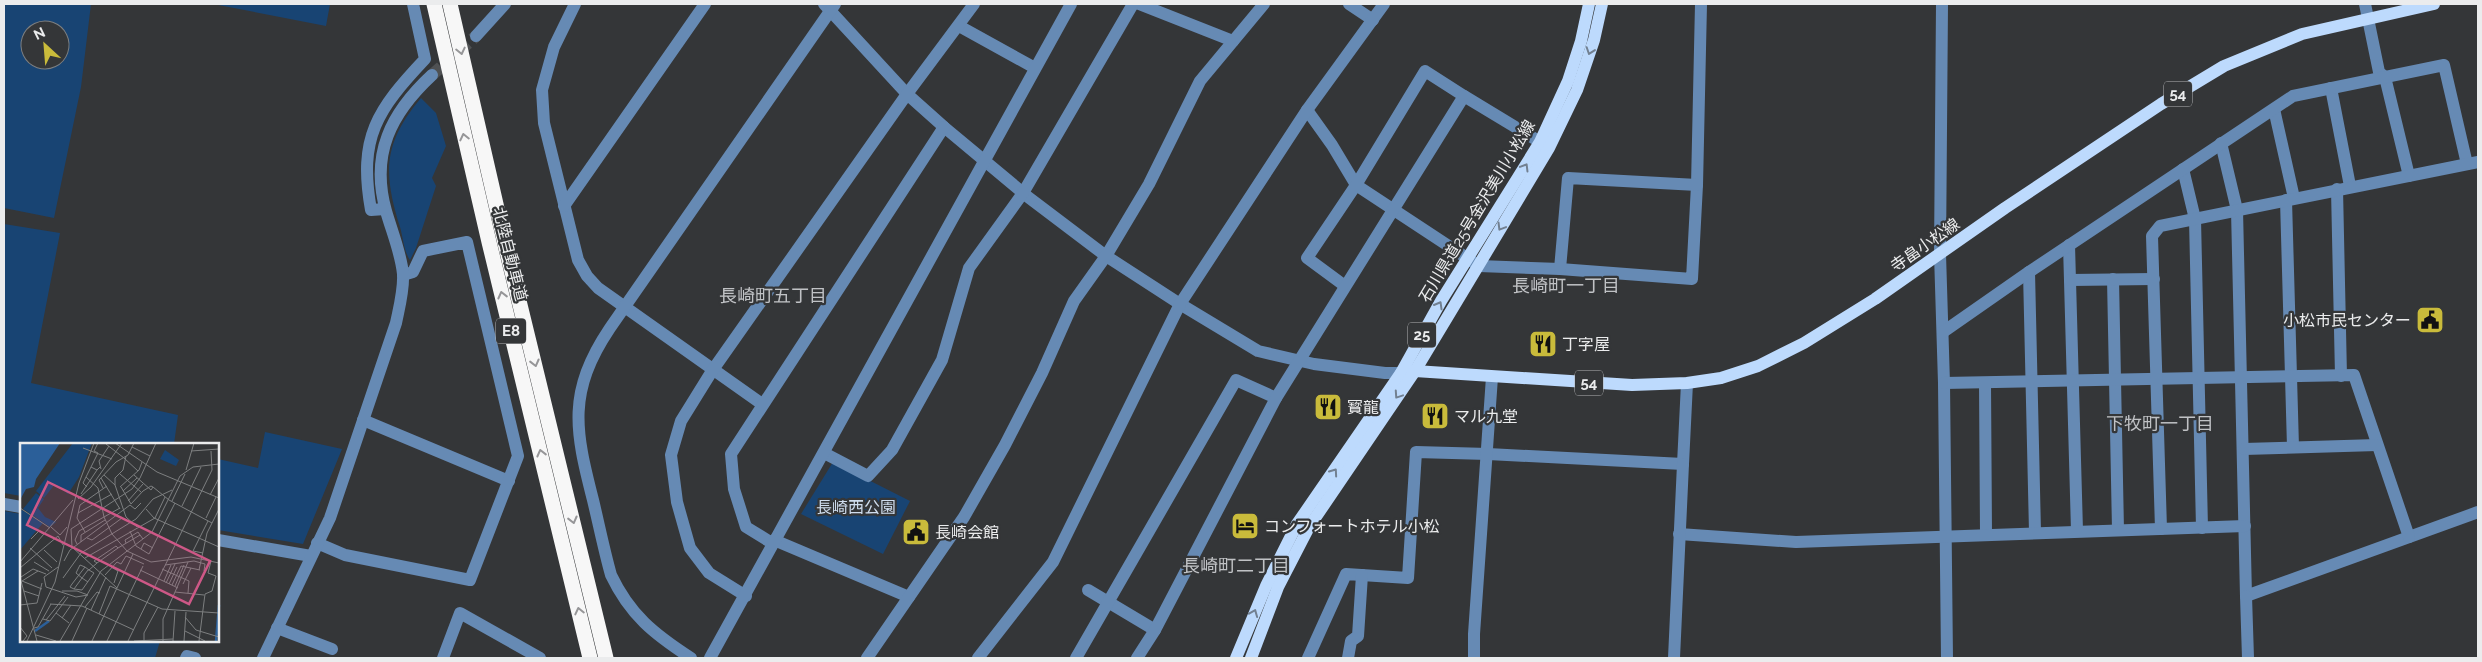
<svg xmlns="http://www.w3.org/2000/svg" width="2482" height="662" font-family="Raleway,'Noto Sans JP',sans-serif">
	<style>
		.green { fill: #184473; fill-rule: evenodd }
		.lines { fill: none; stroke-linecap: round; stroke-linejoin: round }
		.minor-tunnel { stroke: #4f5153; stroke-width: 12; stroke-dasharray: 12 6; stroke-linecap: butt }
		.minor { stroke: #668ab4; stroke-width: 12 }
		.major { stroke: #bddafd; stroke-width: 12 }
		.highway { stroke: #f7f7f7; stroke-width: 15 }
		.oneway { stroke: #969698 }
		.oneway2 { stroke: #728091 }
		.labels { text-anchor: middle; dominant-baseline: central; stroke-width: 4.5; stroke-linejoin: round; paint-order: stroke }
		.shield { fill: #343638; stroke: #b4b5b7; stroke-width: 1 }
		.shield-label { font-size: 15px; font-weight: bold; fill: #ebeced }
		.street-label { font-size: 16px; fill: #ebeced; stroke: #343638 }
		.poi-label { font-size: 16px; fill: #ebeced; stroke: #343638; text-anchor: start }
		.park-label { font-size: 16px; fill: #cfddee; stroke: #343638 }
		.neighbourhood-label { font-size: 18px; fill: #c0c2c5; stroke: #343638 }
		.inset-river { fill: none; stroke: #2b5f99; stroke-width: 2.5 }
		.inset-road { fill: none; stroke: #7d7f80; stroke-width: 1 }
		.view { fill: #ce5887; fill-opacity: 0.15; stroke: #ce5887; stroke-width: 2.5 }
		.inset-edge { fill: none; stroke: #ebeced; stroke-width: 2.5 }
	</style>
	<rect width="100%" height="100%" fill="#343638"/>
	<g class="green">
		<path d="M4 4H91L81 87 54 218 4 208ZM30 30H60V60H30Z"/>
		<polygon points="213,4 330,4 326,26"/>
		<path d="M421 98 436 113 446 146 432 178 436 186 416 248 410 260C404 252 403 237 400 227 383 173 383 143 421 98Z"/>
		<polygon points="4,224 60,233 31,383 178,415 174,444 21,444 21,496 4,493"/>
		<polygon points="265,432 342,449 303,544 218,530 218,459 258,468"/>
		<polygon points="833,462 910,501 883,554 801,514"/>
		<polygon points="4,511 21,514 21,641 160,641 155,658 4,658"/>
	</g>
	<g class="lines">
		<polyline class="minor-tunnel" points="432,75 476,36"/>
		<g class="minor">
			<polyline points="575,4 554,47 542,90 544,123 578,260 587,276 598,288 762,404"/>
			<polyline points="824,4 907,94 944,127 1028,197 1106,256 1180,304 1258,351 1314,364 1385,373 1401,373"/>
			<polyline points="1139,4 1233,41"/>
			<polyline points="1349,4 1373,20"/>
			<polyline points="1942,4 1940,254 1944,383 1947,658"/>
			<polyline points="2365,4 2379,72 2385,77 2409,176"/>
			<polyline points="959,26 1035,68"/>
			<polyline points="476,36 505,4"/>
			<polyline points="2331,88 2350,186"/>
			<polyline points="2274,109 2294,198"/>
			<polyline points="1307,110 1332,145 1356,185 1479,266 1560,269 1692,279 1697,185 1701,4"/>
			<polyline points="2221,143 2237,210 2246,596 2478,512"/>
			<polyline points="2183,169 2195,219 2202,528"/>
			<polyline points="2337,189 2341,376"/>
			<polyline points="2286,200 2293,447"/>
			<polyline points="564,206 705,4"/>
			<path d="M385 209 371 210C358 137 377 110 425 59L413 4"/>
			<polyline points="2069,245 2077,531"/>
			<polyline points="1560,269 1568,178 1697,185"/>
			<polyline points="2029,272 2035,532"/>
			<polyline points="2113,279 2118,530"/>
			<polyline points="2070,280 2154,279"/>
			<polyline points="1345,286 1307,258 1356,185 1425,71 1464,96"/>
			<polyline points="1943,332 2029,272 2293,96 2444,65 2467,164"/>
			<polyline points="1944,383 2354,375 2409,537"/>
			<polyline points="1985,383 1986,534"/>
			<polyline points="363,420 509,481"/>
			<polyline points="2244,449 2377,445"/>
			<polyline points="824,453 868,476 892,450 942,360 969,268 1023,193 1133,4"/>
			<polyline points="4,504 21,507"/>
			<polyline points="2161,529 2152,236 2160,226 2478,162"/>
			<polyline points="1679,534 1796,542 2245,526"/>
			<polyline points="218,540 311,556"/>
			<polyline points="774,540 909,597"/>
			<polyline points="317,543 345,555 470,580 518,456 467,242 423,251 413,272 403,275"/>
			<polyline points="772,543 746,527 734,489 731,454 944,127"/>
			<polyline points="1088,590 1155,630"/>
			<polyline points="746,596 709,573 690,548 677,502 671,455 681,421 712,371 907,94 974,4"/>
			<polyline points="2246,596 2248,658"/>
			<polyline points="277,628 332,649"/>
			<polyline points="186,658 187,656 195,658"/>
			<path d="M263 658 330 518 396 323C399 308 404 290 403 274 401 253 392 232 386 211 370 154 391 113 432 75"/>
			<polyline points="443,658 460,613 540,658"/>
			<path d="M691 658C654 634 630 615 611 575 604 550 599 525 593 500 575 430 567 392 610 328L835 4"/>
			<polyline points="710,658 1071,4"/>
			<polyline points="867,658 964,517 1005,445 1042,373 1074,301 1106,256 1149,184 1200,81 1264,4"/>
			<polyline points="978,658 1053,562 1180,304 1307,110 1384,4"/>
			<polyline points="1076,658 1236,380 1276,398"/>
			<polyline points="1137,658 1155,630 1276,398 1464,96 1540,142"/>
			<polyline points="1308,658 1346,574 1408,578 1416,452 1488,454 1683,464 1687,383"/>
			<polyline points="1348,658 1351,641 1358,636 1362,575"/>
			<polyline points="1474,658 1474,634 1492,377"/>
			<polyline points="1674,658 1683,464"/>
		</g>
		<g class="major">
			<polyline points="1401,373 1415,371 1632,385 1687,383 1721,378 1758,366 1804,343 1875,299 2005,208 2161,104 2224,66 2302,34 2434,4"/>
			<polyline points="1236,658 1266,586 1297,524 1401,373 1441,301 1540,142 1568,81 1581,41 1589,4"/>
			<polyline points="1251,658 1278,587 1309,527 1415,371 1549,148 1577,90 1594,40 1602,4"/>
		</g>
		<g class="highway">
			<polyline points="434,4 489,242 590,658"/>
			<polyline points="450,4 504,239 606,658"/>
		</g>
	</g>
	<defs><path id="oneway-chevron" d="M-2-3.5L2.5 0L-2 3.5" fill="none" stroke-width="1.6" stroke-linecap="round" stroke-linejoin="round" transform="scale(1.25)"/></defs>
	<g class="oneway">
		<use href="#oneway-chevron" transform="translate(461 51) rotate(77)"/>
		<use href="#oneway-chevron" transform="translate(464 137) rotate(-103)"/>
		<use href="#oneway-chevron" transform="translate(502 295) rotate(-104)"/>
		<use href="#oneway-chevron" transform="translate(535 363) rotate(76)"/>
		<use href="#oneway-chevron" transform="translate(541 453) rotate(-104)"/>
		<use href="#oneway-chevron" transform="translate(573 520) rotate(76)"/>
		<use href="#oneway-chevron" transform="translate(579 611) rotate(-103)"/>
	</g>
	<g class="oneway2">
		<use href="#oneway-chevron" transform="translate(1590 51) rotate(109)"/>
		<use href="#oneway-chevron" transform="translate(1525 167) rotate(-59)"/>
		<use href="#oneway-chevron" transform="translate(1501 227) rotate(121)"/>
		<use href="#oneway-chevron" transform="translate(1439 305) rotate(-60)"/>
		<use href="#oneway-chevron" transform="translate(1398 395) rotate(124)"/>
		<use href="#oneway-chevron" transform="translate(1334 472) rotate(-55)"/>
		<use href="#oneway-chevron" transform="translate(1254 613) rotate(-68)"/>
	</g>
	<defs>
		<symbol id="civic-square" viewBox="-11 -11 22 22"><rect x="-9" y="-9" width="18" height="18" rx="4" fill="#c9bb3b" stroke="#343638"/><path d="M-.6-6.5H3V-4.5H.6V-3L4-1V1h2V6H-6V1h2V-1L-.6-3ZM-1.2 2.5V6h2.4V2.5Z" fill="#111"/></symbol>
		<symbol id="restaurant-square" viewBox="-11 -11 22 22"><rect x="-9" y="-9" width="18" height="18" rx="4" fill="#c9bb3b" stroke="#343638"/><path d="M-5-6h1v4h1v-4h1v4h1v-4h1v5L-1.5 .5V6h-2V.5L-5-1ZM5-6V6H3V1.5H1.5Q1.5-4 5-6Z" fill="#111"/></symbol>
		<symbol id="hotel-square" viewBox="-11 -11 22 22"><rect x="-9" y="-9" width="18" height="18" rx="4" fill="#c9bb3b" stroke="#343638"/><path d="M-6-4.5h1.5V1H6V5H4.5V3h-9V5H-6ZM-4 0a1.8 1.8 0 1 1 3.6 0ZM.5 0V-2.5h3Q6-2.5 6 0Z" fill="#111"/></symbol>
	</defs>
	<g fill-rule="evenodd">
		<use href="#civic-square" x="2414" y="304" width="32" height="32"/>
		<use href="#restaurant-square" x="1527" y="328" width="32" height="32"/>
		<use href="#restaurant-square" x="1312" y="391" width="32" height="32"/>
		<use href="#restaurant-square" x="1419" y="400" width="32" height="32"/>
		<use href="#hotel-square" x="1229" y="510" width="32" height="32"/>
		<use href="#civic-square" x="900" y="516" width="32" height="32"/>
	</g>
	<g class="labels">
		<g class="shield">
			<rect x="2164" y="81.5" width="28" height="25" rx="4"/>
			<rect x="496" y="318.5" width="30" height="25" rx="4"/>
			<rect x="1408" y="322.5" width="28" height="25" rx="4"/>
			<rect x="1575" y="370.5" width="28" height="25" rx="4"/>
		</g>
		<g class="shield-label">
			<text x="2178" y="94">54</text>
			<text x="511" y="331">E8</text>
			<text x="1422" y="335">25</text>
			<text x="1589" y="383">54</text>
		</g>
		<g class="street-label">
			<text transform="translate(1477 211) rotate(-59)">石川県道25号金沢美川小松線</text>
			<text transform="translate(1925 245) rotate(-35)">寺畠小松線</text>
			<text transform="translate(510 254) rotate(76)">北陸自動車道</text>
		</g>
		<g class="poi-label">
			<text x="2411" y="320" text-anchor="end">小松市民センター</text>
			<text x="1562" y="344">丁字屋</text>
			<text x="1347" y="407">寳龍</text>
			<text x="1454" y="416">マル九堂</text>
			<text x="1264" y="526">コンフォートホテル小松</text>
			<text x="935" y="532">長崎会館</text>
		</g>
		<g class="park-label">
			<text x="856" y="507">長崎西公園</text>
		</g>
		<g class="neighbourhood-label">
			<text x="1566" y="285">長崎町一丁目</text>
			<text x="773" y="295">長崎町五丁目</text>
			<text x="2160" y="423">下牧町一丁目</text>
			<text x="1236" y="565">長崎町二丁目</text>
		</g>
	</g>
	<g transform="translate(20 443)">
		<rect width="199" height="199" fill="#343638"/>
		<path d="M53 0H72L59 34 48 51 35 41 24 55 16 48ZM145 7 159 17 156 23 140 16ZM16 50 24 56 18 65 25 74 36 79 30 84 3 66ZM2 67 23 80 0 107V69Z" fill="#184473"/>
		<path d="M0 0H40L16 36 14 44 6 46 0 57Z" fill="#2b5f99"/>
		<path class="inset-river" d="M15 188 29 178M196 198 199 162"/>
		<path class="inset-road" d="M95 0 137 29 199 55M86 1 104 15M112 4 130 13M63 5 92 16M171 8 199 6M104 15 118 28M71 24 78 10 74 8 78 0M81 26 79 18 89 3M166 27 174 0M100 31 121 49M84 32 95 42 106 74 117 84M114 32 131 47 133 44 149 57 192 80M66 34 78 45 84 74 92 91 107 108M81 35 100 66M95 42V35L103 27 106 13M67 44 63 40 71 24 77 27 80 24M100 44 119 27 122 19M101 44 111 61 123 48 131 43 133 44M83 45 79 37 96 19 108 12 114 0M103 48 117 35M61 51 77 27M190 52 199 35M58 56 71 44 102 0M108 58 123 41M152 58 165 31M162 63 181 24M0 65 30 85M126 66 134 75 199 104M58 70 92 51M186 75 196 54M31 84 40 92 47 84M110 88 116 103 129 111 155 60M65 89 57 75 60 62 87 43M67 95 72 97 102 75M11 96 19 88 23 91M61 99V92L85 77M106 100 105 97 118 89 120 92M57 101 55 97 59 88 100 65M10 105 32 125M121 106 124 100 133 105M24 107 37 119M107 108 131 119 171 114 199 120M183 110 173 108 188 78M65 115 135 75 145 54M44 118 50 107 110 62 115 66 121 60M0 119 53 57M14 119 29 128M168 119 155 149 184 152M77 120 74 118 96 103 98 105M145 122 174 118 185 121 184 128M38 124 24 134 26 144 56 154 68 152M91 124 98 128 94 140M0 125 38 93 43 102M142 126 169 138 168 150M120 127 158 145M179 127 187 90 199 66M85 132 97 119 101 121 106 113 124 121M0 134 17 198M1 134 13 126 26 131M43 135 61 110 116 76 133 56 152 47M2 138 22 146M2 138 18 128M144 138 151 122M68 139 62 135 56 130 60 122 65 124 69 127 74 130 62 147 54 146 62 135 68 127H69L77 120 98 105 120 92 123 96M146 140 155 121M149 141 157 124M163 141 171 125M152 142 161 123 180 127M155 143 164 122M97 145 52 104 51 86 112 46 120 35 136 0M54 146 50 144 52 141 65 124M4 148 19 153M42 148H57L68 152M30 161 62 163 114 187M0 162 17 160 22 140M65 164 77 149 80 150M71 167 86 134M36 170 49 180M79 171 90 143 142 166 199 170M165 174 176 187 199 194M42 175 51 162M23 176 30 178 48 154M26 177 45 153M0 184 7 193 3 198M14 185 18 184 31 161M165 188 185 198M16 192 36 198M7 198 35 139 59 40 74 0M40 198 81 128 132 89 160 33 173 24 199 21M52 198 67 165M72 198 113 111M87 198 123 123M108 198 192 27 191 8M114 198 153 196M124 198V190L138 164M143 198V176L155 149M153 198 155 168M164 198 166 169M179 198 185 151 192 148 196 133 188 130 191 118"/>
		<path class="view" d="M28 39 190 118 169 161 7 82Z"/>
		<rect width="199" height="199" class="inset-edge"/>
	</g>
	<rect width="2482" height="662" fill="none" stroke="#ebeced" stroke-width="10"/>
	<g transform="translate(45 45) rotate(334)"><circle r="24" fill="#343638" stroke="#7d7f80"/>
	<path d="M0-4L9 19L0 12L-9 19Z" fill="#c9bb3b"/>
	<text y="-8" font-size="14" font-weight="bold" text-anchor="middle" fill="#ebeced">N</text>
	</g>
</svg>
